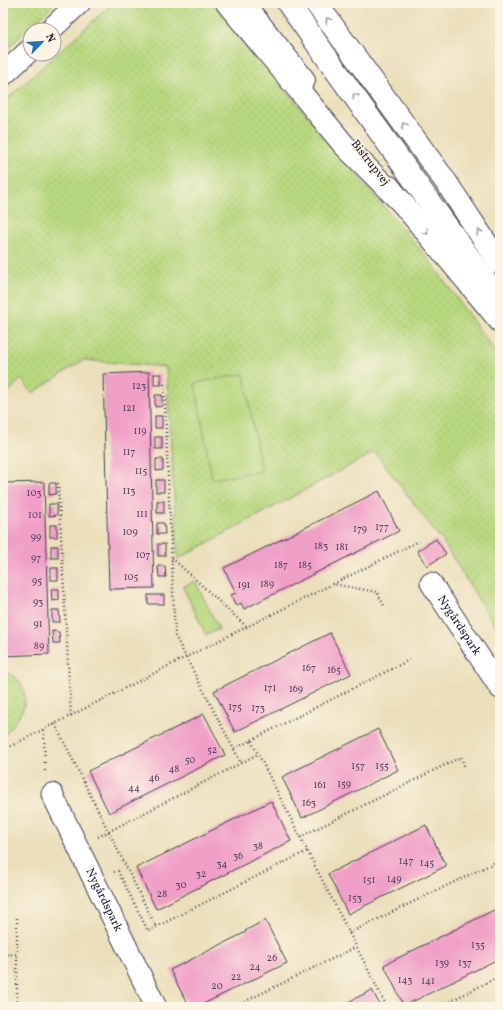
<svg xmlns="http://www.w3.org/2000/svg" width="503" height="1010" font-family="Vollkorn,serif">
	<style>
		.grass { fill: url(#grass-dots); stroke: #6d7d5d }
		.pitch { fill: #b8d87f; stroke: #6d7d5d }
		.building { fill: #f09fc7 }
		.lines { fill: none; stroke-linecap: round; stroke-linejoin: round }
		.street-casing { stroke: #403e4e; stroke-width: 23 }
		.secondary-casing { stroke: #403e4e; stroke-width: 24 }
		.highway-casing { stroke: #403e4e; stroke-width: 24 }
		.path { stroke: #403e4e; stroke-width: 2.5; stroke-dasharray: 1 3; stroke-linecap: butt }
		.street { stroke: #fff; stroke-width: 21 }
		.secondary { stroke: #fff; stroke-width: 22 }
		.highway { stroke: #fff; stroke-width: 22 }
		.oneway { stroke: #9c9ca7 }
		.labels { text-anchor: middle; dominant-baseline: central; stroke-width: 3; stroke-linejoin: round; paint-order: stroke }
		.number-label { font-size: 10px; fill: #56415e }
		.street-label { font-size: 12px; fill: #22223b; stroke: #fcf5e5 }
	</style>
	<defs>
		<pattern id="grass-dots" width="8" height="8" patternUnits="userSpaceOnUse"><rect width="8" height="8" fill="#b8d87f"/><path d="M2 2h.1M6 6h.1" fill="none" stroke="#9eb96f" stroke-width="1.8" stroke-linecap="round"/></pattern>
	</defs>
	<rect width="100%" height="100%" fill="#fcf5e5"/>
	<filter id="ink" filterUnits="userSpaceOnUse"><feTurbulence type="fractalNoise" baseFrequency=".025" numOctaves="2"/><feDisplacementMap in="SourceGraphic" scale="8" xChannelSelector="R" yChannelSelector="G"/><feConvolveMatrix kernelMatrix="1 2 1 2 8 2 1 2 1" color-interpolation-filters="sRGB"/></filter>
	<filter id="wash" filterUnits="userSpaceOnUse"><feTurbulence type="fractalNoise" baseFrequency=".012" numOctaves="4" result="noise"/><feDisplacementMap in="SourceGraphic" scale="16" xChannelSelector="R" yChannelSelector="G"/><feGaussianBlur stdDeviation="0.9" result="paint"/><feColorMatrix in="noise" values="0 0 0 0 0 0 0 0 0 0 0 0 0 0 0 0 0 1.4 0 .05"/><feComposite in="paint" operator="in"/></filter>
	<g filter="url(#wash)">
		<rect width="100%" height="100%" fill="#ebdfbb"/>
		<g class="grass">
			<polygon points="3,3 55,3 3,53"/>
			<polygon points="113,3 212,3 433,265 500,359 500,634 443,542 375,452 178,559 166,367 83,360 33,393 21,379 3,398 3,103"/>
			<path d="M3 673C19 673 27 691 24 706 23 712 8 732 3 737Z"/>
		</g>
		<g class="pitch">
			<polygon points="244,374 261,471 212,479 195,383"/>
			<polygon points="195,581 219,629 206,635 183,587"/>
		</g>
		<g id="blocks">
			<g class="building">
				<polygon points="149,372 154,588 109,589 103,374"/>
				<rect x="154" y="374" width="7" height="11"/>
				<polygon points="155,395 162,395 162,406 155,407"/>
				<rect x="155" y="416" width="7" height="12"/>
				<rect x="155" y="437" width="7" height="12"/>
				<polygon points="156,459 163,459 163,470 156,471"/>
				<rect x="156" y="480" width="8" height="12"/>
				<polygon points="44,482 49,654 4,656 3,483"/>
				<polygon points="49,483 56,483 56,494 49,495"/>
				<polygon points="379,491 399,531 244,609 241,603 236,606 231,595 236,593 224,568"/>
				<rect x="157" y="501" width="7" height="12"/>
				<polygon points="49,504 57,504 57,515 49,516"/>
				<polygon points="157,523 164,523 165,534 157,534"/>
				<rect x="50" y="525" width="7" height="12"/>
				<polygon points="436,539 446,554 427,566 417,551"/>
				<rect x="158" y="544" width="7" height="12"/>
				<rect x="51" y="546" width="7" height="12"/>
				<polygon points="158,566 165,566 166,577 159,577"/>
				<rect x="51" y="568" width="7" height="12"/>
				<polygon points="51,589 59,589 59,600 52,601"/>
				<rect x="148" y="595" width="16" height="9"/>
				<polygon points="52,610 59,610 60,622 52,622"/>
				<polygon points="52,631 59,632 60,643 53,643"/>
				<polygon points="330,633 351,674 235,732 214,691"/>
				<polygon points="204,714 225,755 109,813 88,771"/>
				<polygon points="378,729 398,770 302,818 282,777"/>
				<polygon points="271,801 291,841 156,909 136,868"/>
				<polygon points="426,825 446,866 348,914 328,874"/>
				<polygon points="500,907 500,958 404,1006 384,965"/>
				<polygon points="265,920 287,963 197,1007 189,1007 170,970 246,932 245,931"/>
				<polygon points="372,990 381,1007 338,1007"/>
			</g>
		</g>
	</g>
	<g filter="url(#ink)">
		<use href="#blocks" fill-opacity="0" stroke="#403e4e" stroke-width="1"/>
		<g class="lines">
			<defs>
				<g id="street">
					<path id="s1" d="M431 583 500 688"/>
					<path id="s2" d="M52 794 156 1007"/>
				</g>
				<g id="secondary">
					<polyline points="243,3 304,80"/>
					<polyline points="288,3 500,301"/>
					<polyline points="389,187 500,321"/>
				</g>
				<g id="highway">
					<polyline points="227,3 344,145 401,202"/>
					<polyline points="316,3 446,182 500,264"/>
					<polyline points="50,30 79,3"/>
					<polyline points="3,75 30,50"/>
				</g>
			</defs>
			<use href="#street" class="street-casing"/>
			<use href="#secondary" class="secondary-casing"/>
			<use href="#highway" class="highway-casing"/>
			<g class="path">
				<polyline points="164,384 175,636 241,763 258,754 387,1007"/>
				<polyline points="58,483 71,716"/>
				<polyline points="172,558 247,627"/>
				<polyline points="333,584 419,541"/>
				<polyline points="55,724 156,927"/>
				<polyline points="44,730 45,774"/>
				<polyline points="251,741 258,754"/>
				<polyline points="234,749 409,660"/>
				<polyline points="3,750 186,657 333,584 377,592 384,606"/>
				<polyline points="98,837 241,763"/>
				<polyline points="300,837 461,757 465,768"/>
				<polyline points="114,872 118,871 148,931 307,851"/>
				<polyline points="17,918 17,954"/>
				<polyline points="349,933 500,860"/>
				<polyline points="3,955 17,954 17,1007"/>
				<polyline points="234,1007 356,947"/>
				<polyline points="439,1007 500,976"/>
			</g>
			<use href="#street" class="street"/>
			<use href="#secondary" class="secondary"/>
			<use href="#highway" class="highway"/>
		</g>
		<defs><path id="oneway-chevron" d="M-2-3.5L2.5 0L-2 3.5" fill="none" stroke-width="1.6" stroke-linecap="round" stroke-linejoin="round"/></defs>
		<g class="oneway">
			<use href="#oneway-chevron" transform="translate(328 20) rotate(-126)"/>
			<use href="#oneway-chevron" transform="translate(355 96) rotate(-125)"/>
			<use href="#oneway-chevron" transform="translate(404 125) rotate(-126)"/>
			<use href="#oneway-chevron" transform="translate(426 232) rotate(50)"/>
			<use href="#oneway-chevron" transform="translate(479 232) rotate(-123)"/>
		</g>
	</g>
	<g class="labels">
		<g class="number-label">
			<text x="139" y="386">123</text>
			<text x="129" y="408">121</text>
			<text x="140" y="431">119</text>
			<text x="129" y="452">117</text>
			<text x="141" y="471">115</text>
			<text x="129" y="491">113</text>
			<text x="34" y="493">103</text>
			<text x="142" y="514">111</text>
			<text x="35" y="515">101</text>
			<text x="382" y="527">177</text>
			<text x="360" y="529">179</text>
			<text x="130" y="532">109</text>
			<text x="36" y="537">99</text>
			<text x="321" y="546">183</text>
			<text x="342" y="547">181</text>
			<text x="143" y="555">107</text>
			<text x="36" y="558">97</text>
			<text x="281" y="565">187</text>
			<text x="305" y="565">185</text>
			<text x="131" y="577">105</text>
			<text x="37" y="581">95</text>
			<text x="267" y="584">189</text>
			<text x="244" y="585">191</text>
			<text x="38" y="602">93</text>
			<text x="38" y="624">91</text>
			<text x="39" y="646">89</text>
			<text x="309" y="668">167</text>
			<text x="334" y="670">165</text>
			<text x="270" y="688">171</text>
			<text x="296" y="689">169</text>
			<text x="235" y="707">175</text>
			<text x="258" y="708">173</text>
			<text x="212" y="750">52</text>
			<text x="190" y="760">50</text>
			<text x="358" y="766">157</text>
			<text x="382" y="766">155</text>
			<text x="174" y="769">48</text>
			<text x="154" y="778">46</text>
			<text x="344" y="784">159</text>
			<text x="320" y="785">161</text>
			<text x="134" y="788">44</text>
			<text x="309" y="803">163</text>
			<text x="258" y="846">38</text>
			<text x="238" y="856">36</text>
			<text x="406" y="861">147</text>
			<text x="427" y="863">145</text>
			<text x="222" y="864">34</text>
			<text x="201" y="874">32</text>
			<text x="394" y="879">149</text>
			<text x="369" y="880">151</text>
			<text x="181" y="885">30</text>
			<text x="162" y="894">28</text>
			<text x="355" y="898">153</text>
			<text x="478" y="945">135</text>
			<text x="272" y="958">26</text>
			<text x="442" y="963">139</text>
			<text x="465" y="963">137</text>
			<text x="255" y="967">24</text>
			<text x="236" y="977">22</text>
			<text x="405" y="980">143</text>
			<text x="428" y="981">141</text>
			<text x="217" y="986">20</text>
		</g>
		<g class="street-label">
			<text transform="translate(370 163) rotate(52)">Bistrupvej</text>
			<text stroke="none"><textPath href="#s1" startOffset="51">Nygårdspark</textPath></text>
			<text stroke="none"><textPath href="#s2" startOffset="118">Nygårdspark</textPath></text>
		</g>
	</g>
	<rect width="503" height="1010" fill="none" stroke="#fcf5e5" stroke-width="16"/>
	<g transform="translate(42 42) rotate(65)"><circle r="19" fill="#fcf5e5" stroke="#a5a1a1"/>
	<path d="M0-3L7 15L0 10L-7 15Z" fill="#1f6fb2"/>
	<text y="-6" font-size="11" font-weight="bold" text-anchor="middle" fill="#22223b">N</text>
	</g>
</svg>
